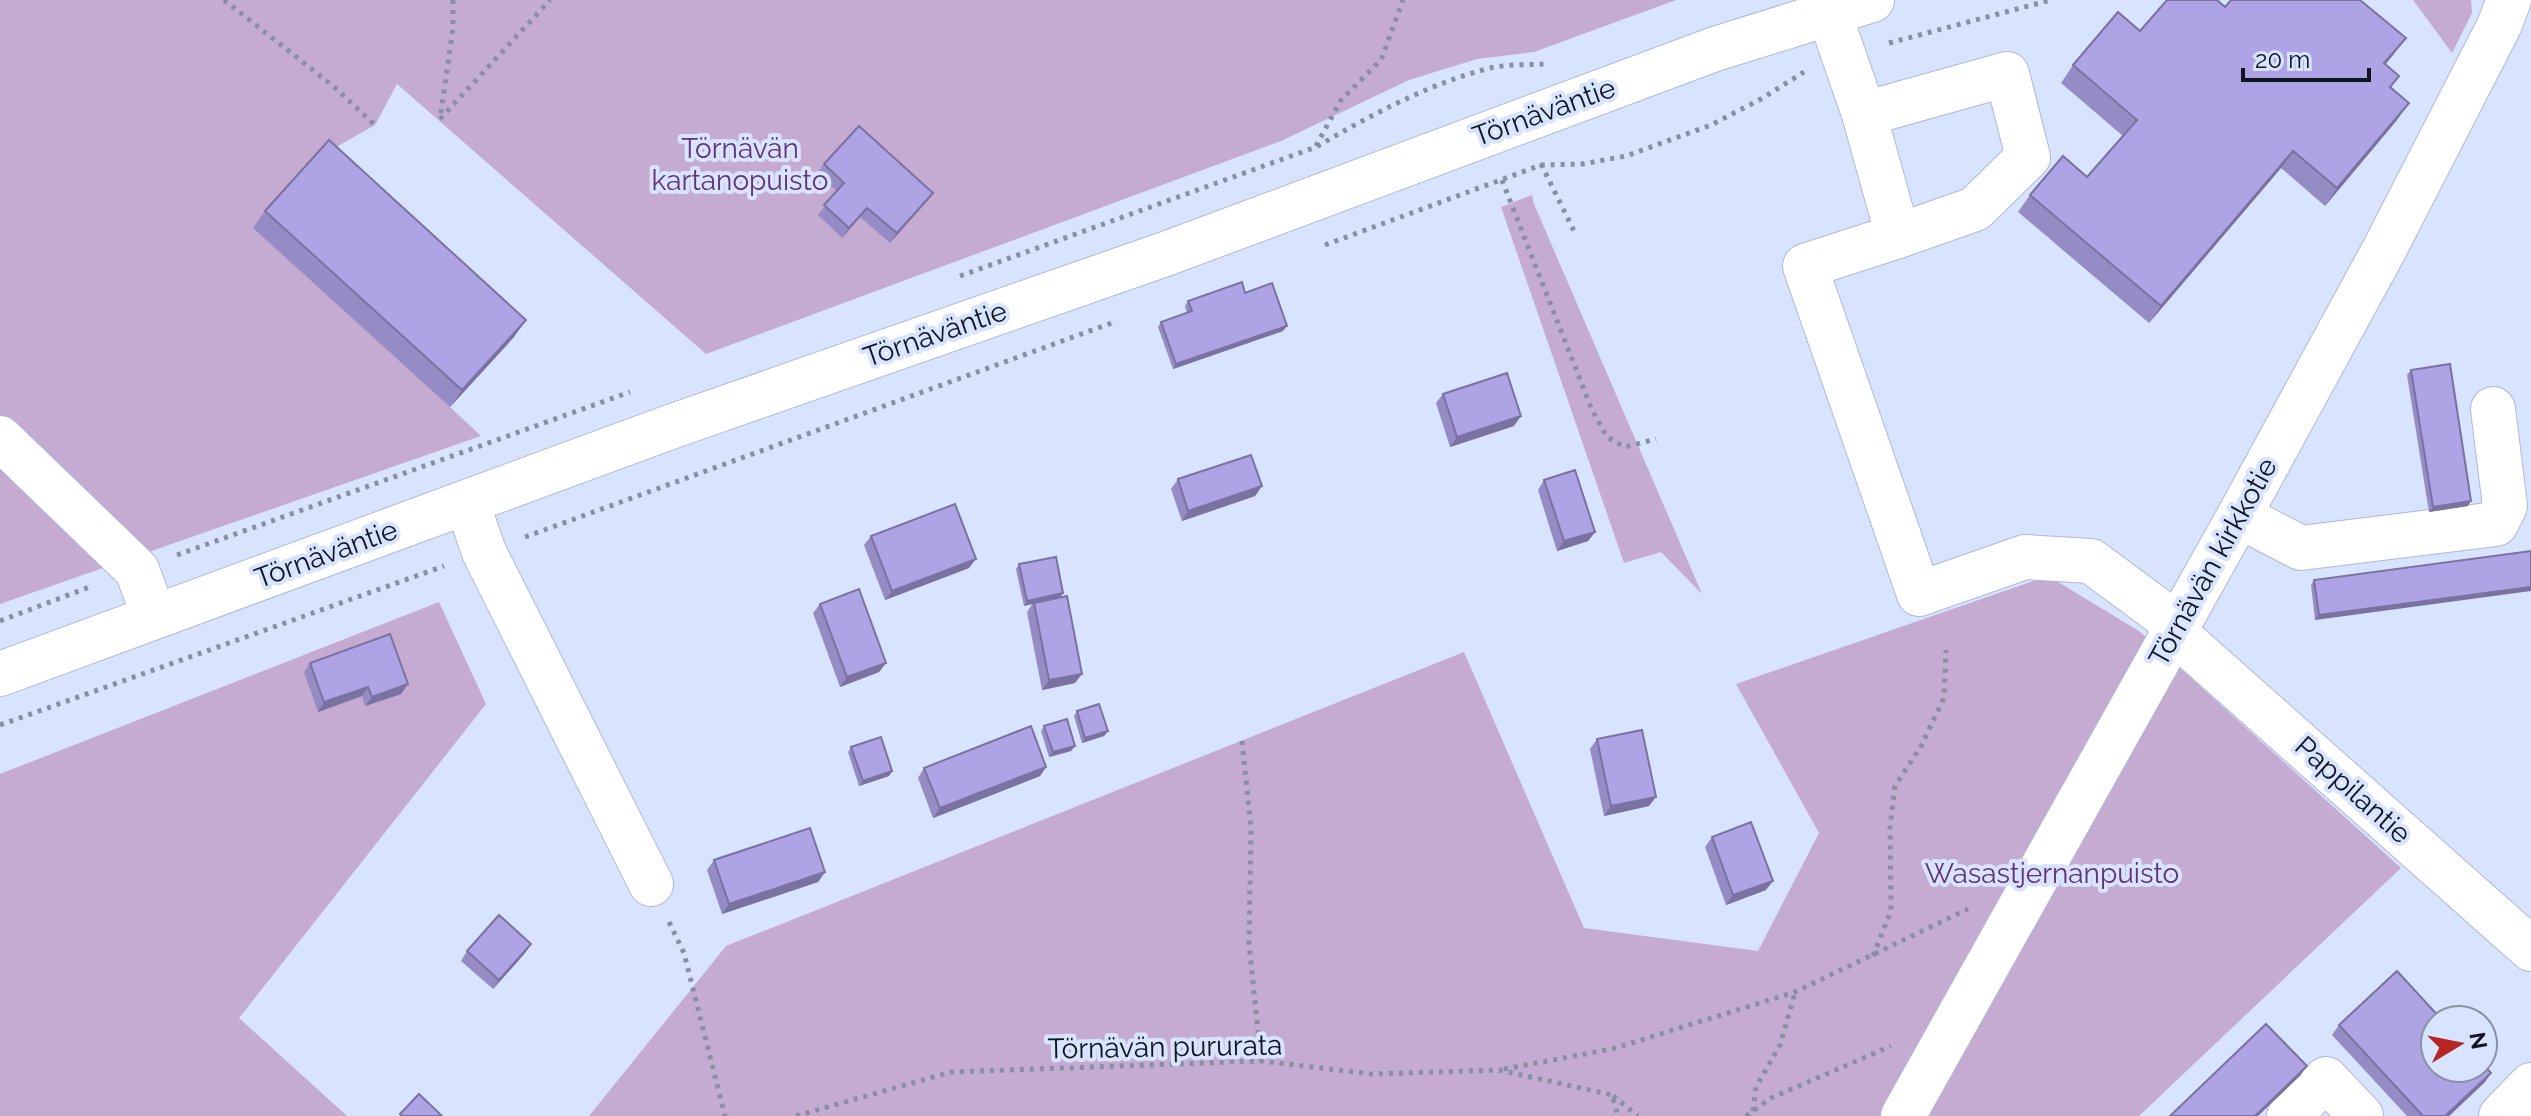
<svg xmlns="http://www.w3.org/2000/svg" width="2531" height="1116" font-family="Raleway,sans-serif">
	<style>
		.green { fill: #c5abd1 }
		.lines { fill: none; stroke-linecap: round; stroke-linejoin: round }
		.minor-casing { stroke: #acb9d9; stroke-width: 46 }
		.major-casing { stroke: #acb9d9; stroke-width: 46 }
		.path { stroke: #868fa3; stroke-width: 5; stroke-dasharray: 4 6; stroke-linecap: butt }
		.minor { stroke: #fff; stroke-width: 44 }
		.major { stroke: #fff; stroke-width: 44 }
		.wall { fill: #968cc5 }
		.shaded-wall { fill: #7a72a0 }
		.building { fill: #aea3e5; stroke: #7a72a0; stroke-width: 2 }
		.labels { text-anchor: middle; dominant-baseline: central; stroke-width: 8; stroke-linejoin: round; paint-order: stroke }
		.street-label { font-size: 28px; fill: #101520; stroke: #d8e4fe }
		.park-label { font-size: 28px; fill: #653279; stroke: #d8e4fe }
	</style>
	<rect width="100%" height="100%" fill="#d8e4fe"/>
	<g class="green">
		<polygon points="0,0 1676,0 1534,52 1477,59 1409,80 1281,141 706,354 397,84 375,125 317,158 450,407 481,436 0,604"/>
		<polygon points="2413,0 2471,0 2472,13 2452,53"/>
		<polygon points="1532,195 1534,204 1702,594 1661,552 1624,563 1501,207"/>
		<polygon points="2048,576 2139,631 2401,868 2139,1116 589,1116 726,946 1464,652 1584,928 1758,951 1819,833 1736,684"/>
		<polygon points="439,602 486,704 239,1018 347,1116 0,1116 0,774"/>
	</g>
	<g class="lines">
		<defs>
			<g id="minor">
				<polyline points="1829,13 1864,114 1898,236 1975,209 2028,157 2007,74 1864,114"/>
				<polyline points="1898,236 1805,266 1919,594 2025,557 2091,561 2164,615 2174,632 2531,949"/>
				<polyline points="0,438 137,570 154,616"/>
				<polyline points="467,503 484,552 651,884"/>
				<polyline points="2239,516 2301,548 2496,524 2505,506 2493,409"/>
				<polyline points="1903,1116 2239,516 2384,250 2499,26 2509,0"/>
				<polyline points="2289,1116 2326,1079 2361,1116"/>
				<polyline points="2501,1116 2531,1085"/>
			</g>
			<polyline id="major" points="0,674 673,426 1168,253 1715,49 1872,0"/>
		</defs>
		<use href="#minor" class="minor-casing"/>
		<use href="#major" class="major-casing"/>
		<g class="path">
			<polyline points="224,0 332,85 375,125"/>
			<polyline points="453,0 453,28 440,119 550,0"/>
			<polyline points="1889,43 2051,0"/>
			<polyline points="1316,146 1341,100 1381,60 1403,0"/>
			<polyline points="1541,164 1576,235"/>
			<polyline points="1502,180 1592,410 1607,437 1625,447 1656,439"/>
			<polyline points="1325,245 1541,165 1582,164 1626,156 1711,125 1761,99 1804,72"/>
			<path d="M960 276 1316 147C1371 115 1428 84 1490 68 1508 64 1528 65 1546 64"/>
			<polyline points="525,537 1117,321"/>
			<polyline points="177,555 630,392"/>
			<polyline points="0,621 92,586"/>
			<polyline points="0,725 444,566"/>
			<polyline points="1242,741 1251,829 1249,943 1261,1061"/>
			<polyline points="669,922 684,953 725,1116"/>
			<polyline points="1873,956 1891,911 1890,827 1895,786 1921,746 1944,698 1946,650"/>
			<polyline points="1504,1069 1612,1049 1795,992 1968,909"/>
			<polyline points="1613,1096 1638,1116"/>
			<polyline points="1753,1111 1756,1087 1780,1045 1795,993"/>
			<polyline points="796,1116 951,1072 1261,1061 1372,1074 1499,1070 1612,1095 1618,1116"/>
			<polyline points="1746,1116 1771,1098 1891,1046"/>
		</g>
		<use href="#minor" class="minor"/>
		<use href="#major" class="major"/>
	</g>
	<g class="wall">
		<polygon points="2225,7 2406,38 2386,64 2397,120 2325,206 2281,168 2149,323 2018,212 2030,195 2087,177 2123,136 2061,83 2073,65 2140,31"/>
		<polygon points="824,164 933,193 926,202 890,243 860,217 842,238 818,215 837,191 817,174"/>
		<polygon points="265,211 514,337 450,407 253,228"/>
		<polygon points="1245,293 1283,331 1173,369 1158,327 1161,322 1187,313 1185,306 1188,301"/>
		<polygon points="2411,370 2468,506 2429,512 2407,375"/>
		<polygon points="1443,394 1514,426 1450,447 1436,403"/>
		<polygon points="1178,479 1262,486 1255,496 1182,521 1171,489"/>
		<polygon points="1544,480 1595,532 1588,541 1557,551 1538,490"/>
		<polygon points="871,536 969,568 885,600 864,545"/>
		<polygon points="2531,551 2315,620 2311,585 2314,580"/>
		<polygon points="1019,564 1060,598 1075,683 1042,690 1027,612 1033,603 1024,606 1016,569"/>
		<polygon points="820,604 886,663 879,672 840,687 813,613"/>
		<polygon points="310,663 408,684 401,694 365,706 362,696 318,712 304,672"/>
		<polygon points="1077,711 1108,731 1104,736 1082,743 1074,716"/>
		<polygon points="1044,726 1075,746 1071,751 1049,757 1041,731"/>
		<polygon points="1597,739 1649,806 1604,816 1590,749"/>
		<polygon points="851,747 892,771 889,776 859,786 848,752"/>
		<polygon points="1046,767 1040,776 933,818 918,778 924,768"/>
		<polygon points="1712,837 1766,890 1726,905 1705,847"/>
		<polygon points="714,860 825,872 818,882 722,914 707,870"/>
		<polygon points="467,951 525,953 493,989 461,961"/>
		<polygon points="2339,1025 2485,1082 2449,1116 2407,1116 2332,1035"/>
	</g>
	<g class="shaded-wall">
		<polygon points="2406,38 2393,55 2372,80 2384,63"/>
		<polygon points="2409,103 2397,120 2325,206 2337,188"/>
		<polygon points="2293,151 2281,168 2149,323 2161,306"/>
		<polygon points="933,193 926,202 890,243 897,233"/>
		<polygon points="867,208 860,217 842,238 849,228"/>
		<polygon points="526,320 514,337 450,407 462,390"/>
		<polygon points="1287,326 1283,331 1173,369 1176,364"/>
		<polygon points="1521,416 1514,426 1450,447 1457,437"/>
		<polygon points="1262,486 1255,496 1182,521 1188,511"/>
		<polygon points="2471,501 2468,506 2429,512 2433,507"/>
		<polygon points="1595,532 1588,541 1557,551 1564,541"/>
		<polygon points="976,559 969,568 885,600 892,591"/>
		<polygon points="2531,587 2531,591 2315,620 2319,615"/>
		<polygon points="1063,593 1060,598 1024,606 1027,601"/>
		<polygon points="886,663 879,672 840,687 847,677"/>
		<polygon points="1082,674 1075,683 1042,690 1049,680"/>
		<polygon points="408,684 401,694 365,706 372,697"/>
		<polygon points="368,687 362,696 318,712 324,702"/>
		<polygon points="1108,731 1104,736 1082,743 1085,738"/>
		<polygon points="1075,746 1071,751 1049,757 1053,752"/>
		<polygon points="1046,767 1040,776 933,818 940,808"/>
		<polygon points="892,771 889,776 859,786 863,781"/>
		<polygon points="1656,797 1649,806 1604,816 1611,806"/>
		<polygon points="825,872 818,882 722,914 729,904"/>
		<polygon points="1773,881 1766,890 1726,905 1733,895"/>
		<polygon points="531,944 525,953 493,989 499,980"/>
		<polygon points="2307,1066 2300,1076 2258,1116 2255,1116"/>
		<polygon points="2491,1073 2485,1082 2449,1116 2445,1116"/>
	</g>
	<g class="building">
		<polygon points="2167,0 2217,0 2225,7 2231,0 2360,0 2406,38 2384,63 2399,76 2390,87 2409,103 2337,188 2293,151 2161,306 2030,195 2063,156 2087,177 2137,120 2073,65 2118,12 2140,31"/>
		<polygon points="859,126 933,193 897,233 867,208 849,228 824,205 844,183 824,164"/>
		<polygon points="329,140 526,320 462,390 265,211"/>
		<polygon points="1242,282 1245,293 1272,283 1287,326 1176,364 1161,322 1192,311 1188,301"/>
		<polygon points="2450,364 2471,501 2433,507 2411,370"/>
		<polygon points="1507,373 1521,416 1457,437 1443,394"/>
		<polygon points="1251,455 1262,486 1188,511 1178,479"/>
		<polygon points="1575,470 1595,532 1564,541 1544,480"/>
		<polygon points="955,504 976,559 892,591 871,536"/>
		<polygon points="2531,551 2531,587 2319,615 2314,580"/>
		<polygon points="1056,557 1063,593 1027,601 1019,564"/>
		<polygon points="859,589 886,663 847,677 820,604"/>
		<polygon points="1067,596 1082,674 1049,680 1034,603"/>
		<polygon points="390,634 408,684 372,697 368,687 324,702 310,663"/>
		<polygon points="1099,704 1108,731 1085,738 1077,711"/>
		<polygon points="1067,719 1075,746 1053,752 1044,726"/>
		<polygon points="1031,726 1046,767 940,808 924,768"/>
		<polygon points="1642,730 1656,797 1611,806 1597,739"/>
		<polygon points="881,737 892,771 863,781 851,747"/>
		<polygon points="1751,822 1773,881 1733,895 1712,837"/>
		<polygon points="810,828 825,872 729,904 714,860"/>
		<polygon points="499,915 531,944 499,980 467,951"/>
		<polygon points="2397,971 2442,1020 2435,1020 2435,1068 2483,1068 2483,1064 2491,1073 2445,1116 2423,1116 2339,1025"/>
		<polygon points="2266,1024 2307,1066 2255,1116 2170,1116"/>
		<polygon points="419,1094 442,1116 402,1116 400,1114"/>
	</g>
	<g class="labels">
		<g class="street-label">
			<text transform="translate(1544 112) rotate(-20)">Törnäväntie</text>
			<text transform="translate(935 334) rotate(-19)">Törnäväntie</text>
			<text transform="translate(326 554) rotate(-20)">Törnäväntie</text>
			<text transform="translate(2213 562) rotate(-61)">Törnävän kirkkotie</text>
			<text transform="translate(2353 790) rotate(42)">Pappilantie</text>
			<text transform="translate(1165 1047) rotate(-1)">Törnävän pururata</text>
		</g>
		<g class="park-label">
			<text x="740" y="148">Törnävän<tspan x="740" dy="32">kartanopuisto</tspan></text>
			<text x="2052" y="873">Wasastjernanpuisto</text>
		</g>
	</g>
	<g transform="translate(2459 1044) rotate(80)"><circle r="38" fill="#d8e4fe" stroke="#8891a5" stroke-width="2"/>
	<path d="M0-6L14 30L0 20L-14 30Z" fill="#b52524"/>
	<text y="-12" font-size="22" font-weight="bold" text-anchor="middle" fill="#101520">N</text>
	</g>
	<path d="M2243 68v12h126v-12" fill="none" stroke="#101520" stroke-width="4"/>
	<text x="2255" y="68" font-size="24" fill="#101520" stroke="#d8e4fe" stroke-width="6" paint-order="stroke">20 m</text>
</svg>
